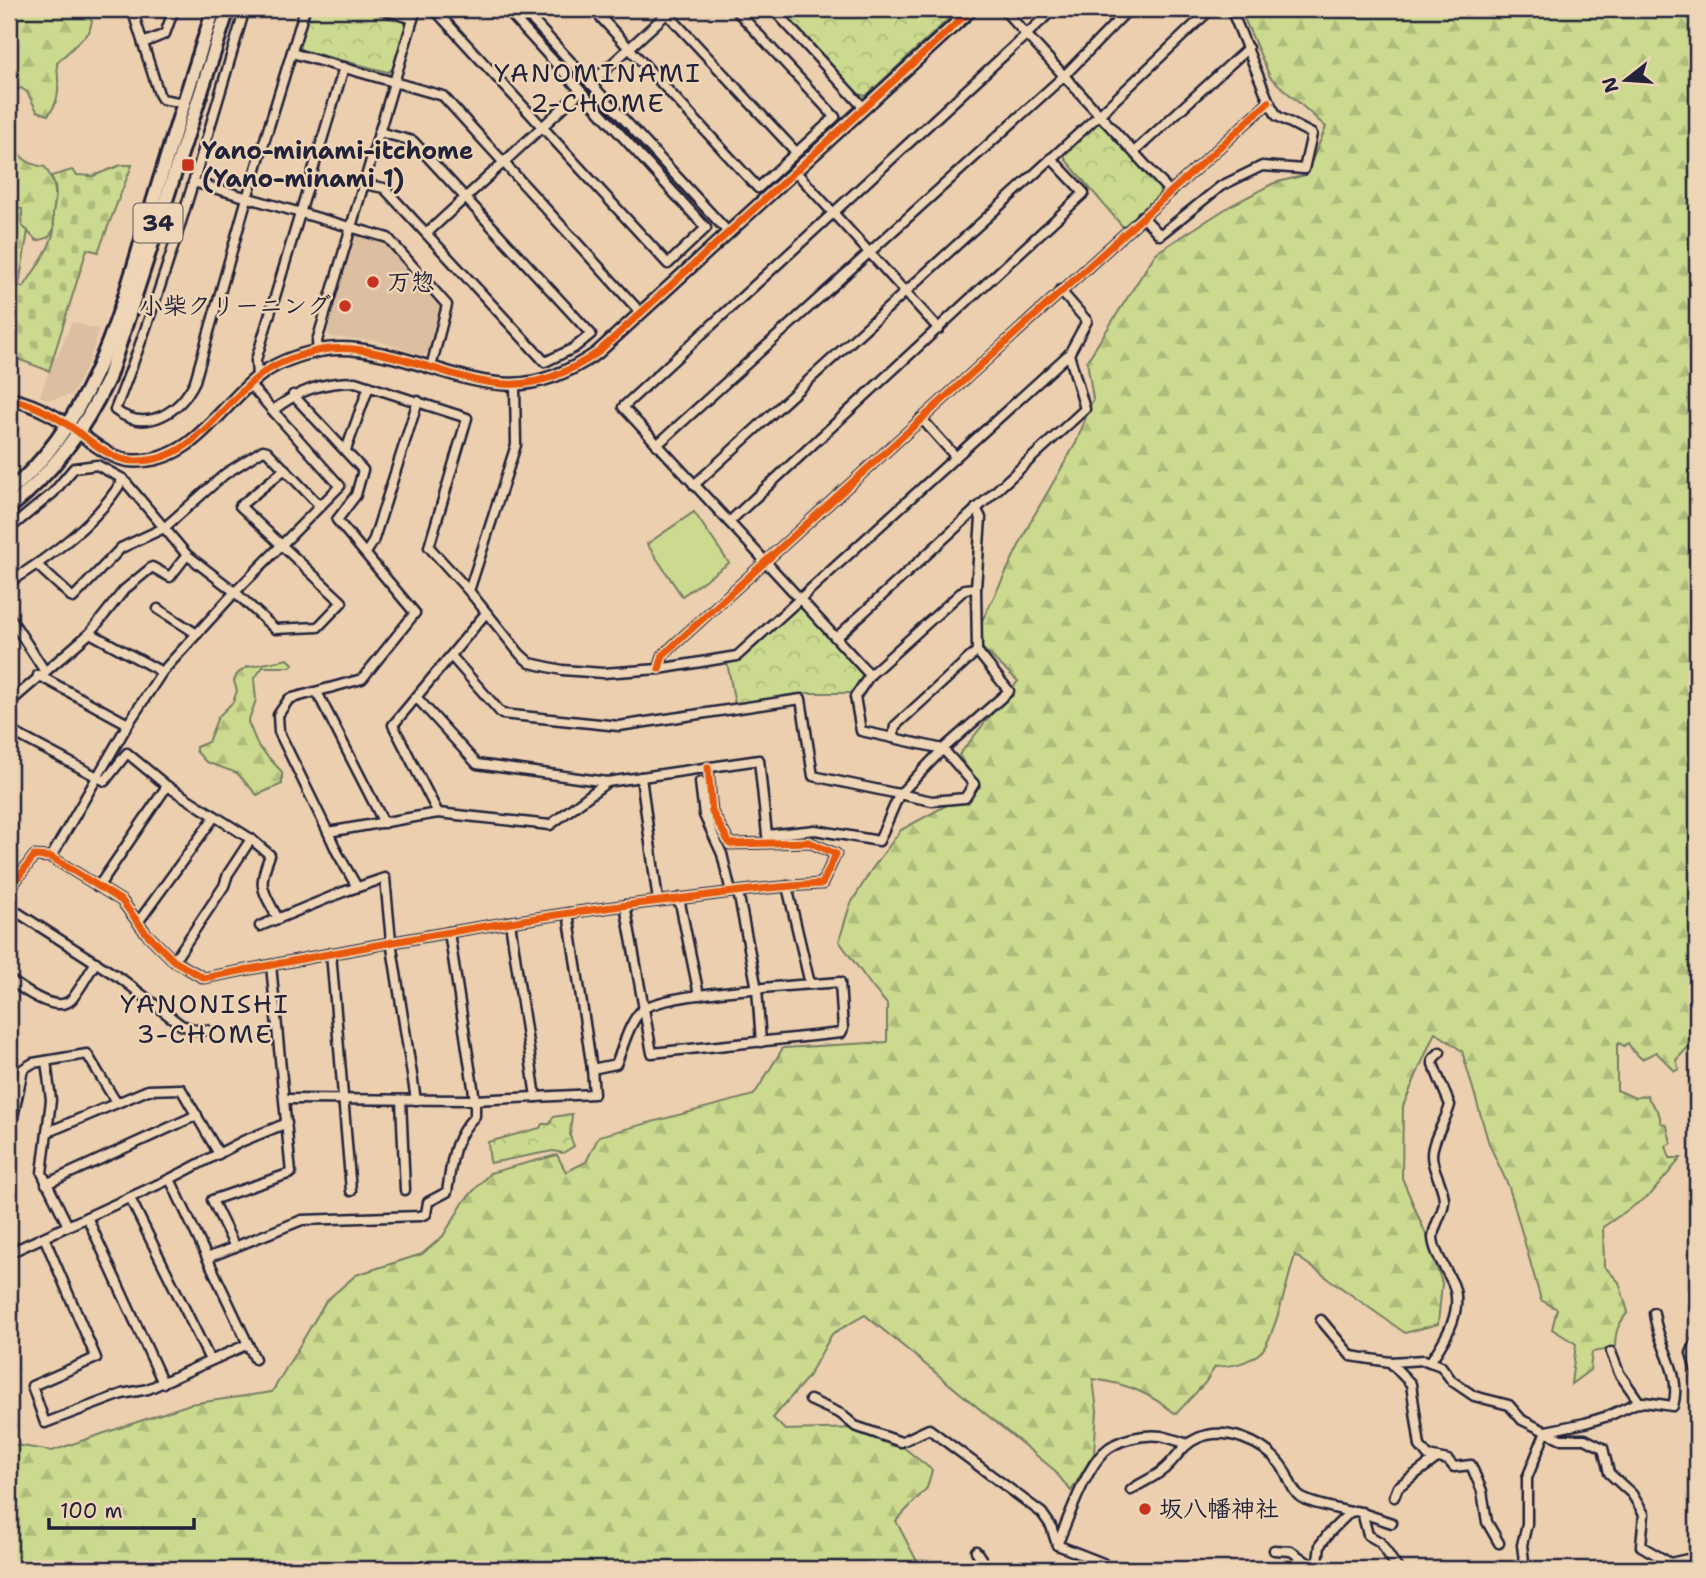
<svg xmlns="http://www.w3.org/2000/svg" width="1706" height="1578" font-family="'Shantell Sans','Klee One',sans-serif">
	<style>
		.built { fill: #dcbea0 }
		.grass { fill: #cbda8e; stroke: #767e64; stroke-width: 2 }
		.forest { fill: url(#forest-firs); stroke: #767e64; stroke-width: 2 }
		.cemetery { fill: url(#cemetery-stones); stroke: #767e64; stroke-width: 2 }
		.park { fill: url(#park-crowns); stroke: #767e64; stroke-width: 2 }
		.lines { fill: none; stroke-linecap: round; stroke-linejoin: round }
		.minor-casing { stroke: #22223b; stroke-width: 13 }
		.tertiary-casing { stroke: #22223b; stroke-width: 16 }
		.primary-casing { stroke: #22223b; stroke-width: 18 }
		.minor { stroke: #edd5b5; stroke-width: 8 }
		.tertiary { stroke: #edd5b5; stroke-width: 10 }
		.primary { stroke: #edd5b5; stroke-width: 12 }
		.cycleway-casing { stroke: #edd5b5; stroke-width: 11 }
		.cycleway { stroke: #e8590c; stroke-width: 7 }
		.poi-dot { fill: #c8321e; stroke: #edd5b5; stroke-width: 2.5 }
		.labels { text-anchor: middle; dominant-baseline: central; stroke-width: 5; stroke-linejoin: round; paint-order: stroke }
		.shield { fill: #edd5b5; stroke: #5f5860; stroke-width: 2 }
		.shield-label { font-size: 23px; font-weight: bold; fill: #22223b }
		.poi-label { font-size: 24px; font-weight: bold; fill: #22223b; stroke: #edd5b5; text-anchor: start }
		.neighbourhood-label { font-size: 26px; letter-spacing: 2px; fill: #22223b; stroke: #edd5b5 }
	</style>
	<defs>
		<pattern id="forest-firs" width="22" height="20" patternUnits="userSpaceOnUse" patternTransform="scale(1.75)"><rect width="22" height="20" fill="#cbda8e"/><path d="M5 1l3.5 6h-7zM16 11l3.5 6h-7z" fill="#aebb7b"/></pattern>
		<pattern id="cemetery-stones" width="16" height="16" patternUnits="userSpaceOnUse" patternTransform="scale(1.75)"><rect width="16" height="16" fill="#cbda8e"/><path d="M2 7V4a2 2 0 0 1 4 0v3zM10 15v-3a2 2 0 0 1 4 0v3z" fill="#aebb7b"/></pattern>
		<pattern id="park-crowns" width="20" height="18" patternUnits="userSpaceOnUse" patternTransform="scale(1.75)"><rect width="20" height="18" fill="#cbda8e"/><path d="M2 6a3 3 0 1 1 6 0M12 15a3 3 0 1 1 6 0" fill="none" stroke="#aebb7b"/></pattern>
	</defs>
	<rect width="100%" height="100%" fill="#ebcfae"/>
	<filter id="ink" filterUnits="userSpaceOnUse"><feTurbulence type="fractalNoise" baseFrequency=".0143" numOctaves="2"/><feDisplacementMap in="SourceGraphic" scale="14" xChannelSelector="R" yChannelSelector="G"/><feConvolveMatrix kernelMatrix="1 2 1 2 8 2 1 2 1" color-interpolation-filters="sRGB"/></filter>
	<g filter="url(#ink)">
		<g class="built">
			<polygon points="361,234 390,245 440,300 443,308 430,351 422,356 380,341 332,337 327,333 354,237"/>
			<polygon points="72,322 99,330 89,361 72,395 48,400 40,396 54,357 57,358"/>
		</g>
		<polygon class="grass" points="694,512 729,563 682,596 647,544"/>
		<g class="forest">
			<path d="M9 9H84L87 16 92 21 89 32 57 63C58 83 62 99 48 115L37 111 27 92 21 88 15 90 9 83Z"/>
			<path d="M1240 9H1697V1027L1693 1025 1695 1040 1676 1060 1679 1069 1675 1071 1656 1052 1642 1059 1633 1051 1628 1043 1624 1046 1619 1043 1617 1046V1090L1635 1098 1647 1095C1650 1105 1662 1111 1660 1122L1667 1126 1671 1143 1666 1146 1670 1158H1681L1651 1194 1603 1227 1604 1266 1619 1282 1628 1312C1618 1324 1615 1332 1615 1348L1592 1352 1590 1370 1571 1384 1576 1344 1552 1329 1557 1309 1541 1300 1509 1187 1489 1144 1462 1051 1435 1032 1403 1106 1402 1178 1428 1239 1442 1283 1438 1324 1405 1333 1295 1255C1289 1275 1274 1339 1261 1352 1247 1364 1232 1366 1215 1367L1205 1383 1176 1414C1149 1393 1128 1384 1093 1379L1097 1411 1094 1453 1071 1491 1053 1469 865 1315 832 1334 808 1377 773 1418 785 1430 861 1428 903 1447 932 1470 927 1488 896 1521 921 1569H9V1442L10 1444 52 1451 190 1404 272 1392 326 1301 356 1275 422 1254 443 1236 465 1200 490 1173 557 1155 566 1172 586 1162 599 1136 754 1095 783 1048 887 1042V1004L873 988 839 941 850 905 872 869 901 830 980 787 959 755 1018 681 982 648 981 623 1032 519 1076 443 1093 399 1087 361 1156 253 1230 206 1274 183 1306 175 1326 127 1270 77Z"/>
			<path d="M9 116 13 122C12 148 18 163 45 167 64 197 50 200 54 229L49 237 37 241 22 226 9 207Z"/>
			<polygon points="288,659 293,664 291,667 263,667 254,679 256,700 248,722 258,746 282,772 282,784 257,795 237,773 206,762 196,751 196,747 208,742 218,717 233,702 237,691 234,681 237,674 247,667"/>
		</g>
		<path class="cemetery" d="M121 165H132L98 252 87 249 49 371 18 359 9 362V208L22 209V226L28 231 19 285 23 288C32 274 53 245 54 229 55 224 52 218 53 213 56 199 58 188 51 176L72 170 77 175 93 176Z"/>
		<g class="park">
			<polygon points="309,9 362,9 403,21 406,28 392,70 388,72 301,50 298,44"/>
			<polygon points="781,9 959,9 866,96 858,94"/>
			<polygon points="1096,124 1102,124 1160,188 1159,195 1123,227 1065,159 1065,155"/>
			<polygon points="797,609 804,609 856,666 862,674 862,681 850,693 808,693 735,704 727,662 740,660"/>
			<polygon points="572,1114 570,1136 574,1146 563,1153 553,1151 490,1163 488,1142 540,1128 542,1124 550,1124 553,1117"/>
		</g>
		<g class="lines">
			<defs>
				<g id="minor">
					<polyline points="132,9 159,94 162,99 183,103"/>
					<path d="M245 9C205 143 167 280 115 410 147 434 180 412 195 381L247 198 305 9"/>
					<polyline points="380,9 413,19"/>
					<polyline points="434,9 668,264 706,228 506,9"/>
					<polyline points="522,9 728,232"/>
					<polyline points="593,9 758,188 835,117 735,9"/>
					<polyline points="663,9 796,152"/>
					<polyline points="773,9 864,108"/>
					<polyline points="1003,9 1170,192"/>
					<polyline points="143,43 165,34 174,9"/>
					<polyline points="292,53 443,96 641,313"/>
					<polyline points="590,84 672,9"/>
					<polyline points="1134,152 1248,48"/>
					<polyline points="795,171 939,329"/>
					<polyline points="193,182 388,238 447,305 431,367"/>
					<polyline points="364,184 384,188 545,362 574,348 591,334 413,141 379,132"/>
					<polyline points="1142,216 1160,235 1221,186 1262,166 1304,169 1312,134 1277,116 1269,102 1231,9"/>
					<polyline points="427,233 580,92"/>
					<polyline points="318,351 317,341 416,9"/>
					<polyline points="257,378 256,360 344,67"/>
					<polyline points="515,385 516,445 469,591 520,654 530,663 562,670 603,673 659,669 737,656 1069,354"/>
					<polyline points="293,395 363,470 356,495 337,520 415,613 362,679 289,699 278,715 279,732 328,832 438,813 550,825 607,782"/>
					<path d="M272 411C298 391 321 382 355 382L467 418 429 547 469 591"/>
					<polyline points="921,418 955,456"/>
					<polyline points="657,445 1064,76 1129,9"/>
					<polyline points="346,450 369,386"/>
					<polyline points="694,485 1099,115 1211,9"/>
					<polyline points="729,522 1084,193 1051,158"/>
					<polyline points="9,529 53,493 74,468 97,465 123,479"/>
					<polyline points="366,553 373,542 418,401"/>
					<polyline points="37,565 73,598 121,548 164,528 225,474 263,450 267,451 320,506"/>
					<path d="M9 582C49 558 100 520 123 479L187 555 235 592 275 629 318 627 342 602 240 506 285 469"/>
					<polyline points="158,609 197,634"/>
					<polyline points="9,616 44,670"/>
					<polyline points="90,633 162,672"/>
					<polyline points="837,637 1085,409 1069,354 1087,321 1060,290"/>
					<polyline points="452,657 502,714 619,726 801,699 813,776 932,801 965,798 974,784 943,749 861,731 855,697 870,675 965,589 976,588"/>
					<polyline points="659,669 663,655 1269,102"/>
					<polyline points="38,675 128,724"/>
					<polyline points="870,675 623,407 1054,9"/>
					<polyline points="317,692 384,823"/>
					<polyline points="417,698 477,764 607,782 759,760 767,835 815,830 879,841 899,795 943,749 1009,691 977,651"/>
					<polyline points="9,703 90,633 124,590 152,567 170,577 187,555"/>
					<path d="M9 730 105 781 127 753 167 786 251 839 270 855C257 888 262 888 278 919"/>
					<polyline points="893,738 895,726 977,651 976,588 981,518 976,508"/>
					<polyline points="641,777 658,901"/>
					<polyline points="700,782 704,815 722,854 731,892"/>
					<polyline points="438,813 393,725 486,613"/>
					<polyline points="328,832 337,852 357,887"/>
					<polyline points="51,857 128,724 162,672 235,592 340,486 250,385"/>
					<polyline points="787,886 810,984"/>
					<polyline points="98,887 167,786"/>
					<path d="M9 890 34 856 51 857 122 901 146 933 174 961 204 978C358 948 513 918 669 900 720 894 771 886 822 884L836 854 809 842 730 844 712 812 708 767"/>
					<polyline points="738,892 757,989 761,1042"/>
					<polyline points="679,898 699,995"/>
					<polyline points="9,907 123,980 181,1025 197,1030 207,1030"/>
					<polyline points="139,921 215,816"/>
					<polyline points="510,922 536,1097"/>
					<polyline points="260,926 343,892 385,878 391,941 416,1100"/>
					<polyline points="331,953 351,1191"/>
					<polyline points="174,961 224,886 228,874 251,839"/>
					<path d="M9 979C22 989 57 1015 72 999 81 988 88 974 96 962"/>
					<polyline points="46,1061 51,1100 42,1173 68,1226"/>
					<path d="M592 1069 616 1064C623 1048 629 1022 642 1010 663 992 806 985 840 982L843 1029 841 1033 652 1053 625 905"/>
					<polyline points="285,1099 475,1100 594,1094 592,1069 568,913"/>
					<polyline points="401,1100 405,1190"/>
					<polyline points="48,1132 148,1090 181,1089 219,1154"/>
					<polyline points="9,1137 23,1069 33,1063 87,1054 116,1102"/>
					<polyline points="170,1179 255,1359"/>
					<polyline points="46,1184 197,1115"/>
					<polyline points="130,1198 210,1360"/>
					<polyline points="87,1217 163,1383"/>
					<polyline points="44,1237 96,1358 32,1386 45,1423 122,1394 148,1389 248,1344"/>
					<polyline points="235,1247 212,1200 291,1173 271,965"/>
					<polyline points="9,1253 170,1179 243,1141 287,1123"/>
					<path d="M207 1258 302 1220 420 1216 426 1214 428 1202 447 1192C452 1162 452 1139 475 1116V1100L449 932"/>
					<polyline points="1321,1320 1351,1356 1390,1362 1424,1360 1430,1362 1441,1366 1452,1381 1474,1396 1509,1405 1522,1420 1561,1439 1585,1439 1603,1448 1609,1473 1632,1494 1644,1514 1641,1546 1670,1563 1697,1557"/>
					<polyline points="1697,1340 1691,1353 1697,1373"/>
					<polyline points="1611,1352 1619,1373 1640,1403"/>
					<polyline points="1390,1362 1411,1384 1420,1446 1428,1456 1448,1460 1454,1467 1471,1465 1482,1491 1487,1522 1499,1543"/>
					<path d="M1430 1362C1446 1339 1467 1306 1450 1278 1444 1266 1434 1252 1433 1238 1433 1226 1443 1214 1444 1202 1445 1186 1432 1172 1432 1155 1432 1139 1446 1121 1450 1105L1433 1064V1059L1440 1052"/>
					<polyline points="810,1400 841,1414 855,1426 901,1442 929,1429 1042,1513 1051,1526 1057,1545"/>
					<path d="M1546 1431 1585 1423 1608 1416 1634 1404 1644 1402 1673 1406C1683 1372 1657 1345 1654 1313"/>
					<path d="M1131 1490C1141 1482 1154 1478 1163 1470 1176 1460 1181 1445 1198 1438 1225 1426 1263 1442 1280 1464 1288 1473 1290 1488 1299 1496 1309 1504 1337 1508 1350 1512"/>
					<polyline points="1394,1497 1398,1487 1437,1458"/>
					<polyline points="1362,1512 1368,1535 1380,1542 1398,1569"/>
					<polyline points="1274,1550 1291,1551 1308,1563 1308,1569"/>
					<polyline points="976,1551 985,1564 986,1569"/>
					<path d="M1106 1569 1103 1563 1057 1545C1068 1520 1085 1470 1104 1452 1117 1439 1144 1434 1161 1436 1170 1438 1179 1441 1188 1444"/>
					<polyline points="1317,1569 1320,1545 1329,1533 1350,1512 1356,1511 1392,1523"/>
					<polyline points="1525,1569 1522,1545 1527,1524 1527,1478 1546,1431"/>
				</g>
				<path id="tertiary" d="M9 399C32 403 52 414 71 427 90 440 112 462 136 461 196 461 220 404 263 373 280 361 302 354 322 350 348 346 370 351 395 357 477 379 519 407 597 353L972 9"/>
				<g id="primary">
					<path d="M9 492C96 419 122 306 153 202 173 137 193 73 214 9"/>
					<path d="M9 508C53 473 84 430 108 379L228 9"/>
				</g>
			</defs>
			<use href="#minor" class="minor-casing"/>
			<use href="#tertiary" class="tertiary-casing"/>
			<use href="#primary" class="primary-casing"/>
			<use href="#minor" class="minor"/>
			<use href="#tertiary" class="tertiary"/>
			<use href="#primary" class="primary"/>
			<defs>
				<g id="cycleway">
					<path d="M9 399C32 403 52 414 71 427 90 440 112 462 136 461 196 461 220 404 263 373 280 361 302 354 322 350 348 346 370 351 395 357 477 379 519 407 597 353L972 9"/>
					<polyline points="659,669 663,655 1269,102"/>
					<path d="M9 890 34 856 51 857 122 901 146 933 174 961 204 978C358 948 513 918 669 900 720 894 771 886 822 884L836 854 809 842 730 844 712 812 708 767"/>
				</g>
			</defs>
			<use href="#cycleway" class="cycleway-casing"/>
			<use href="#cycleway" class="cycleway"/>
		</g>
	</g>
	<g class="poi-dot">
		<rect x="181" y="158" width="14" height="14" rx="3.5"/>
		<circle cx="373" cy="282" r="7"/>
		<circle cx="345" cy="306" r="7"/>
		<circle cx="1145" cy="1509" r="7"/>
	</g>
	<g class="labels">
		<rect class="shield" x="133.5" y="203.5" width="49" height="39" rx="5"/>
		<g class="shield-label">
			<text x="158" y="223">34</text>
		</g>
		<g class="poi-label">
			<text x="202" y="151">Yano-minami-itchome<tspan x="202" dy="28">(Yano-minami 1)</tspan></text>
			<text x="387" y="282">万惣</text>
			<text x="331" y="306" text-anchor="end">小柴クリーニング</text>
			<text x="1159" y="1509">坂八幡神社</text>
		</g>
		<g class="neighbourhood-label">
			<text x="598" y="72">YANOMINAMI<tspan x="598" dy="30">2-CHOME</tspan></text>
			<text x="205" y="1003">YANONISHI<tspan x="205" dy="30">3-CHOME</tspan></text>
		</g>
	</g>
	<rect width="1706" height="1578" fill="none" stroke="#edd5b5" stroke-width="35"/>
	<rect x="18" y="18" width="1671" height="1543" fill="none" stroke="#22223b" stroke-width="2.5" filter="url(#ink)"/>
	<g transform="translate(1626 80) rotate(253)" stroke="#edd5b5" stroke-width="5" paint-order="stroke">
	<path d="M0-5L12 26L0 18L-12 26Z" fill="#22223b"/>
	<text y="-10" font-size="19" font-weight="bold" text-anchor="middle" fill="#22223b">N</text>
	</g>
	<path d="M49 1518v10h145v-10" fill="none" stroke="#22223b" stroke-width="3.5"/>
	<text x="60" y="1518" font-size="21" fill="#22223b" stroke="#edd5b5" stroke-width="5" paint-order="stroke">100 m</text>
</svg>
